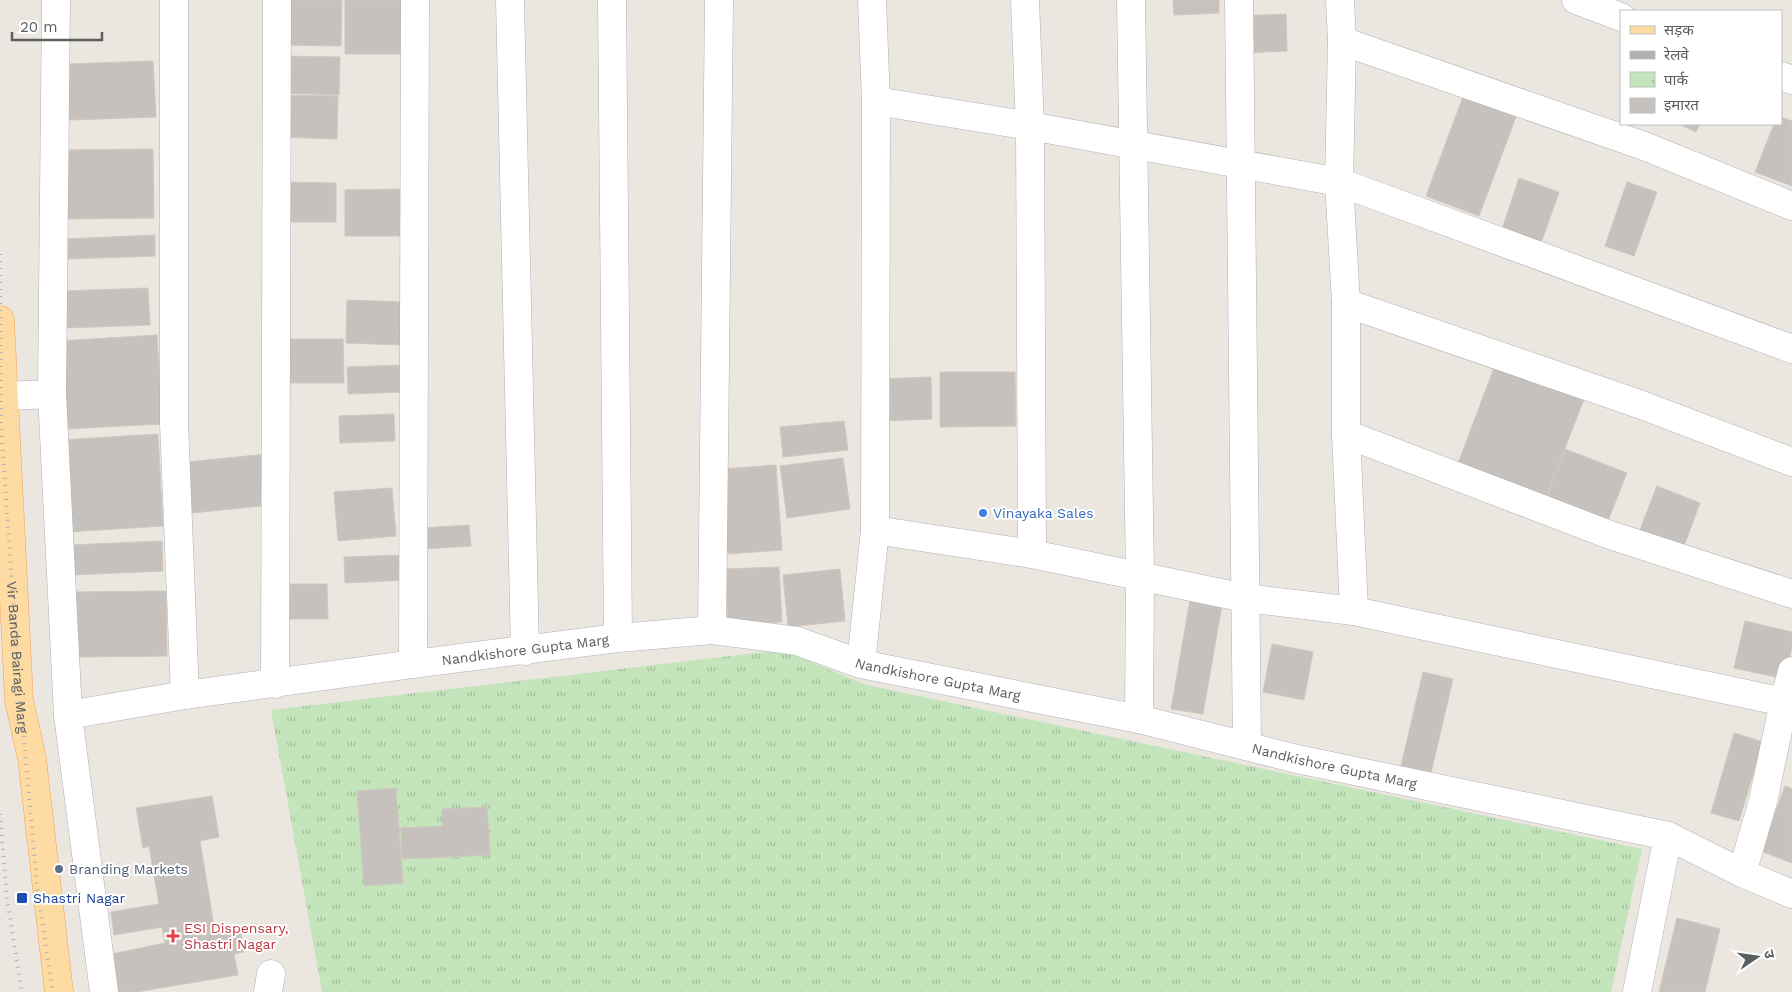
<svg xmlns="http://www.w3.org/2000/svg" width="1792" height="992" font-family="'Work Sans','Noto Sans Devanagari',sans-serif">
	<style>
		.park { fill: url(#park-tufts) }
		.building { fill: #c6c1bd; stroke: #d0c7be }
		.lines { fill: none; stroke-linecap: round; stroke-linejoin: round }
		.minor-casing { stroke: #aeb2b6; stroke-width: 29 }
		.major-casing { stroke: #efa255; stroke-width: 29 }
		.minor { stroke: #fff; stroke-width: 28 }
		.major { stroke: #fedba2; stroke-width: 28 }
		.rail { stroke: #afb0b1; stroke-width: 4; stroke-dasharray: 1 6; stroke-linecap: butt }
		.shop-dot { fill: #3f7fe0; stroke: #fff; stroke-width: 2 }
		.service-dot { fill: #5c6f8a; stroke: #fff; stroke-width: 2 }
		.transit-dot { fill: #1a4fb4; stroke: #fff; stroke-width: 2 }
		.health-dot { fill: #e0444e; stroke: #fff; stroke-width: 2 }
		.labels { text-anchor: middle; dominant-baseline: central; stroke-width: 4; stroke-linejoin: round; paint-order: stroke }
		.shop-label { font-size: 14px; fill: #366cbe; stroke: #fff; text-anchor: start }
		.street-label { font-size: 14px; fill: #595e61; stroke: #fff }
		.service-label { font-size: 14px; fill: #4e5e75; stroke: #fff; text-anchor: start }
		.transit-label { font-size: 14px; fill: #164399; stroke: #fff; text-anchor: start }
		.health-label { font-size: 14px; fill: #be3a42; stroke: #fff; text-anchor: start }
	</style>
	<defs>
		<pattern id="park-tufts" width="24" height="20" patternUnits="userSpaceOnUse" patternTransform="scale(1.25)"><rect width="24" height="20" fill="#c4e4bc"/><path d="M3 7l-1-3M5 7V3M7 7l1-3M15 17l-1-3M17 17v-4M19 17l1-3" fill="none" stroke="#a2bc9c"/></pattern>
	</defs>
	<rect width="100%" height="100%" fill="#ece6e0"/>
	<polygon class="park" points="782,650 867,685 1642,849 1611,992 322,992 271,710"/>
	<g class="building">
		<polygon points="284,0 342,0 341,46 283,45"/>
		<polygon points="345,0 402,0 401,54 345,54"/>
		<polygon points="1173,0 1219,0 1219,13 1174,15"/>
		<polygon points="1286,14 1287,51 1243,53 1241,16"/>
		<polygon points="282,56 340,57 339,95 281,93"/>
		<polygon points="153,61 156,117 69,120 68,64"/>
		<polygon points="1464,94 1517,114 1479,216 1426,196"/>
		<polygon points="281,95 338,96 337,139 280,137"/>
		<polygon points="1781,117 1792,121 1792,186 1755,172 1774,124 1781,124"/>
		<polygon points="1679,124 1700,124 1696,132"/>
		<polygon points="153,149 154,218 63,219 62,150"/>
		<polygon points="1519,178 1559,192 1541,243 1502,229"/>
		<polygon points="282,182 336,183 336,222 282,222"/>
		<polygon points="1627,182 1657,192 1634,256 1605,246"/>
		<polygon points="402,189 403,236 345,236 345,190"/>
		<polygon points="155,235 155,256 67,259 66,239"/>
		<polygon points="148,288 150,325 65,328 64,291"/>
		<polygon points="347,300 403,302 401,345 346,343"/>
		<polygon points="157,335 162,424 64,429 59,341"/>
		<polygon points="288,339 343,339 344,383 288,383"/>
		<polygon points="1497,360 1586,394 1545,500 1457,466"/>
		<polygon points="404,365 405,392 348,394 347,367"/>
		<polygon points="940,372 1015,372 1016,426 940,427"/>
		<polygon points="931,377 932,419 880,421 879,379"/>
		<polygon points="394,414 395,441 340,443 339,416"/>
		<polygon points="844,421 848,450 783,457 780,427"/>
		<polygon points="158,434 163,526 68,532 62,440"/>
		<polygon points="1565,449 1627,473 1605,528 1544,505"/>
		<polygon points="267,454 272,505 182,514 177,463"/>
		<polygon points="843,458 850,509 787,518 780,466"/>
		<polygon points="776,465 782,550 728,554 722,469"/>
		<polygon points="1657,486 1700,503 1681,554 1637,537"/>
		<polygon points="392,488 396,536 338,541 334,492"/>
		<polygon points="469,525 471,546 423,549 421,528"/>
		<polygon points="162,541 163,571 71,575 70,545"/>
		<polygon points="405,555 406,580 345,583 344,557"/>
		<polygon points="779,567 782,622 728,624 725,569"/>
		<polygon points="840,569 845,621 788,627 783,575"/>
		<polygon points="280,584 327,584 328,619 281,619"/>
		<polygon points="166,591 167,656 76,657 75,592"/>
		<polygon points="1190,600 1222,605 1203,714 1171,709"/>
		<polygon points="1745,621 1792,632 1792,646 1785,679 1734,668"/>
		<polygon points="1272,644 1313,652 1304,700 1263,692"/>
		<polygon points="1423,672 1453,679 1431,773 1401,766"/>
		<polygon points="1734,733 1763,742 1739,821 1711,813"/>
		<polygon points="1785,786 1792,789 1792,863 1761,851"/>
		<polygon points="396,788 403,883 364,886 357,791"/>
		<polygon points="212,796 219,837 200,841 215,932 240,928 244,952 234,954 238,975 136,992 118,992 115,970 107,955 165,943 162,927 114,935 111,912 159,904 149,846 143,848 136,808"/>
		<polygon points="487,807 490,855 402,859 401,828 443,826 442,809"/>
		<polygon points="1677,918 1720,929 1705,992 1659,992"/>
	</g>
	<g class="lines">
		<defs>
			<g id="minor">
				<polyline points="56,0 52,394 68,715 104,992"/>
				<polyline points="174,0 174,423 185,695"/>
				<polyline points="510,0 525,651"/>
				<polyline points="612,0 618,638"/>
				<polyline points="1025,0 1030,126 1032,554"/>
				<polyline points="1131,0 1140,578 1139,719"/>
				<polyline points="1239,0 1247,746"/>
				<polyline points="1340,0 1342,41 1339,182 1346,303 1346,434 1354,611"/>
				<polyline points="1576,0 1621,17"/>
				<polyline points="1342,41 1644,146 1792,206"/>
				<polyline points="1781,76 1792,80"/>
				<polyline points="876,101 1030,126 1339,182 1792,349"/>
				<polyline points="1346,303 1639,404 1792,462"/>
				<polyline points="4,396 52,394"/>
				<polyline points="1346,434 1610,535 1792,594"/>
				<polyline points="875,530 1032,554 1245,598 1354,611 1784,702 1763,801 1742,873"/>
				<polyline points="712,630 719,0"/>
				<polyline points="413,664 415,0"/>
				<polyline points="861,664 875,530 876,101 872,0"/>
				<polyline points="275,684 277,0"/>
				<polyline points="1784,702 1792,671"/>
				<path id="s1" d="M68 715 185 695 413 664 618 638 712 630 797 641 861 664 1139 719 1297 759 1668 836 1742 873 1792 894"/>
				<polyline points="268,992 271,974"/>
				<polyline points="1637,992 1668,836"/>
			</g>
			<polyline id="major" points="0,320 19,700 32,759 59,992"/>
		</defs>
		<use href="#minor" class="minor-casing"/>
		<use href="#major" class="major-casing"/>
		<use href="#minor" class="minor"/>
		<use href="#major" class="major"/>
		<g class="rail">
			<path id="s2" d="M0 254 1 426 19 685 38 895 53 992"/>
			<polyline points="0,814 7,899 22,992"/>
		</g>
	</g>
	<circle class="shop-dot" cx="983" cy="513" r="5"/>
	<circle class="service-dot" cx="59" cy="869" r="5"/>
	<rect class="transit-dot" x="16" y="892" width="12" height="12" rx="2.5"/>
	<path class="health-dot" d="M170.5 928.5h5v5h5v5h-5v5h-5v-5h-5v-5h5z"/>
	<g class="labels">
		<g class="shop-label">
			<text x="993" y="513">Vinayaka Sales</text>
		</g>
		<g class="street-label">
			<text stroke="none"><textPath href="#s1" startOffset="462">Nandkishore Gupta Marg</textPath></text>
			<text stroke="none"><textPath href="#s2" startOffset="404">Vir Banda Bairagi Marg</textPath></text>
			<text stroke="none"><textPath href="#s1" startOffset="882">Nandkishore Gupta Marg</textPath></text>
			<text stroke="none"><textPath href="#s1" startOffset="1288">Nandkishore Gupta Marg</textPath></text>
		</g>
		<g class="service-label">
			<text x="69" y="869">Branding Markets</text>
		</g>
		<g class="transit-label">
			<text x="33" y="898">Shastri Nagar</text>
		</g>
		<g class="health-label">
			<text x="184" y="928">ESI Dispensary,<tspan x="184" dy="16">Shastri Nagar</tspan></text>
		</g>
	</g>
	<rect x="1620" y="10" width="162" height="115" fill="#ffffff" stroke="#bdbfc0"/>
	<rect x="1630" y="26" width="25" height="8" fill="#fedba2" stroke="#bdbfc0"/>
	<text x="1664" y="35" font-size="15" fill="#595e61">सड़क</text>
	<rect x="1630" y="51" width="25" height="8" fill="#afb0b1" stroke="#bdbfc0"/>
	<text x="1664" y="60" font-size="15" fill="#595e61">रेलवे</text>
	<rect x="1630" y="72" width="25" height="15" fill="url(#park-tufts)" stroke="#bdbfc0"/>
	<text x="1664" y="85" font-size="15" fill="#595e61">पार्क</text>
	<rect x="1630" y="98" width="25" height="15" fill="#c6c1bd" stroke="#bdbfc0"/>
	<text x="1664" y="110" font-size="15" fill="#595e61">इमारत</text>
	<g transform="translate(1757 957) rotate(77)" stroke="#ffffff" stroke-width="4" paint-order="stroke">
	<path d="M0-4L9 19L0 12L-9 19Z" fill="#595e61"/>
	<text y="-8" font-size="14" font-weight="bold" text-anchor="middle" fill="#595e61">उ</text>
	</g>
	<path d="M12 32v8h90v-8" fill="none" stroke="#595e61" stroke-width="2.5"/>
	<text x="20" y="32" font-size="15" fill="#595e61" stroke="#ffffff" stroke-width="4" paint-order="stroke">20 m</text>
</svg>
